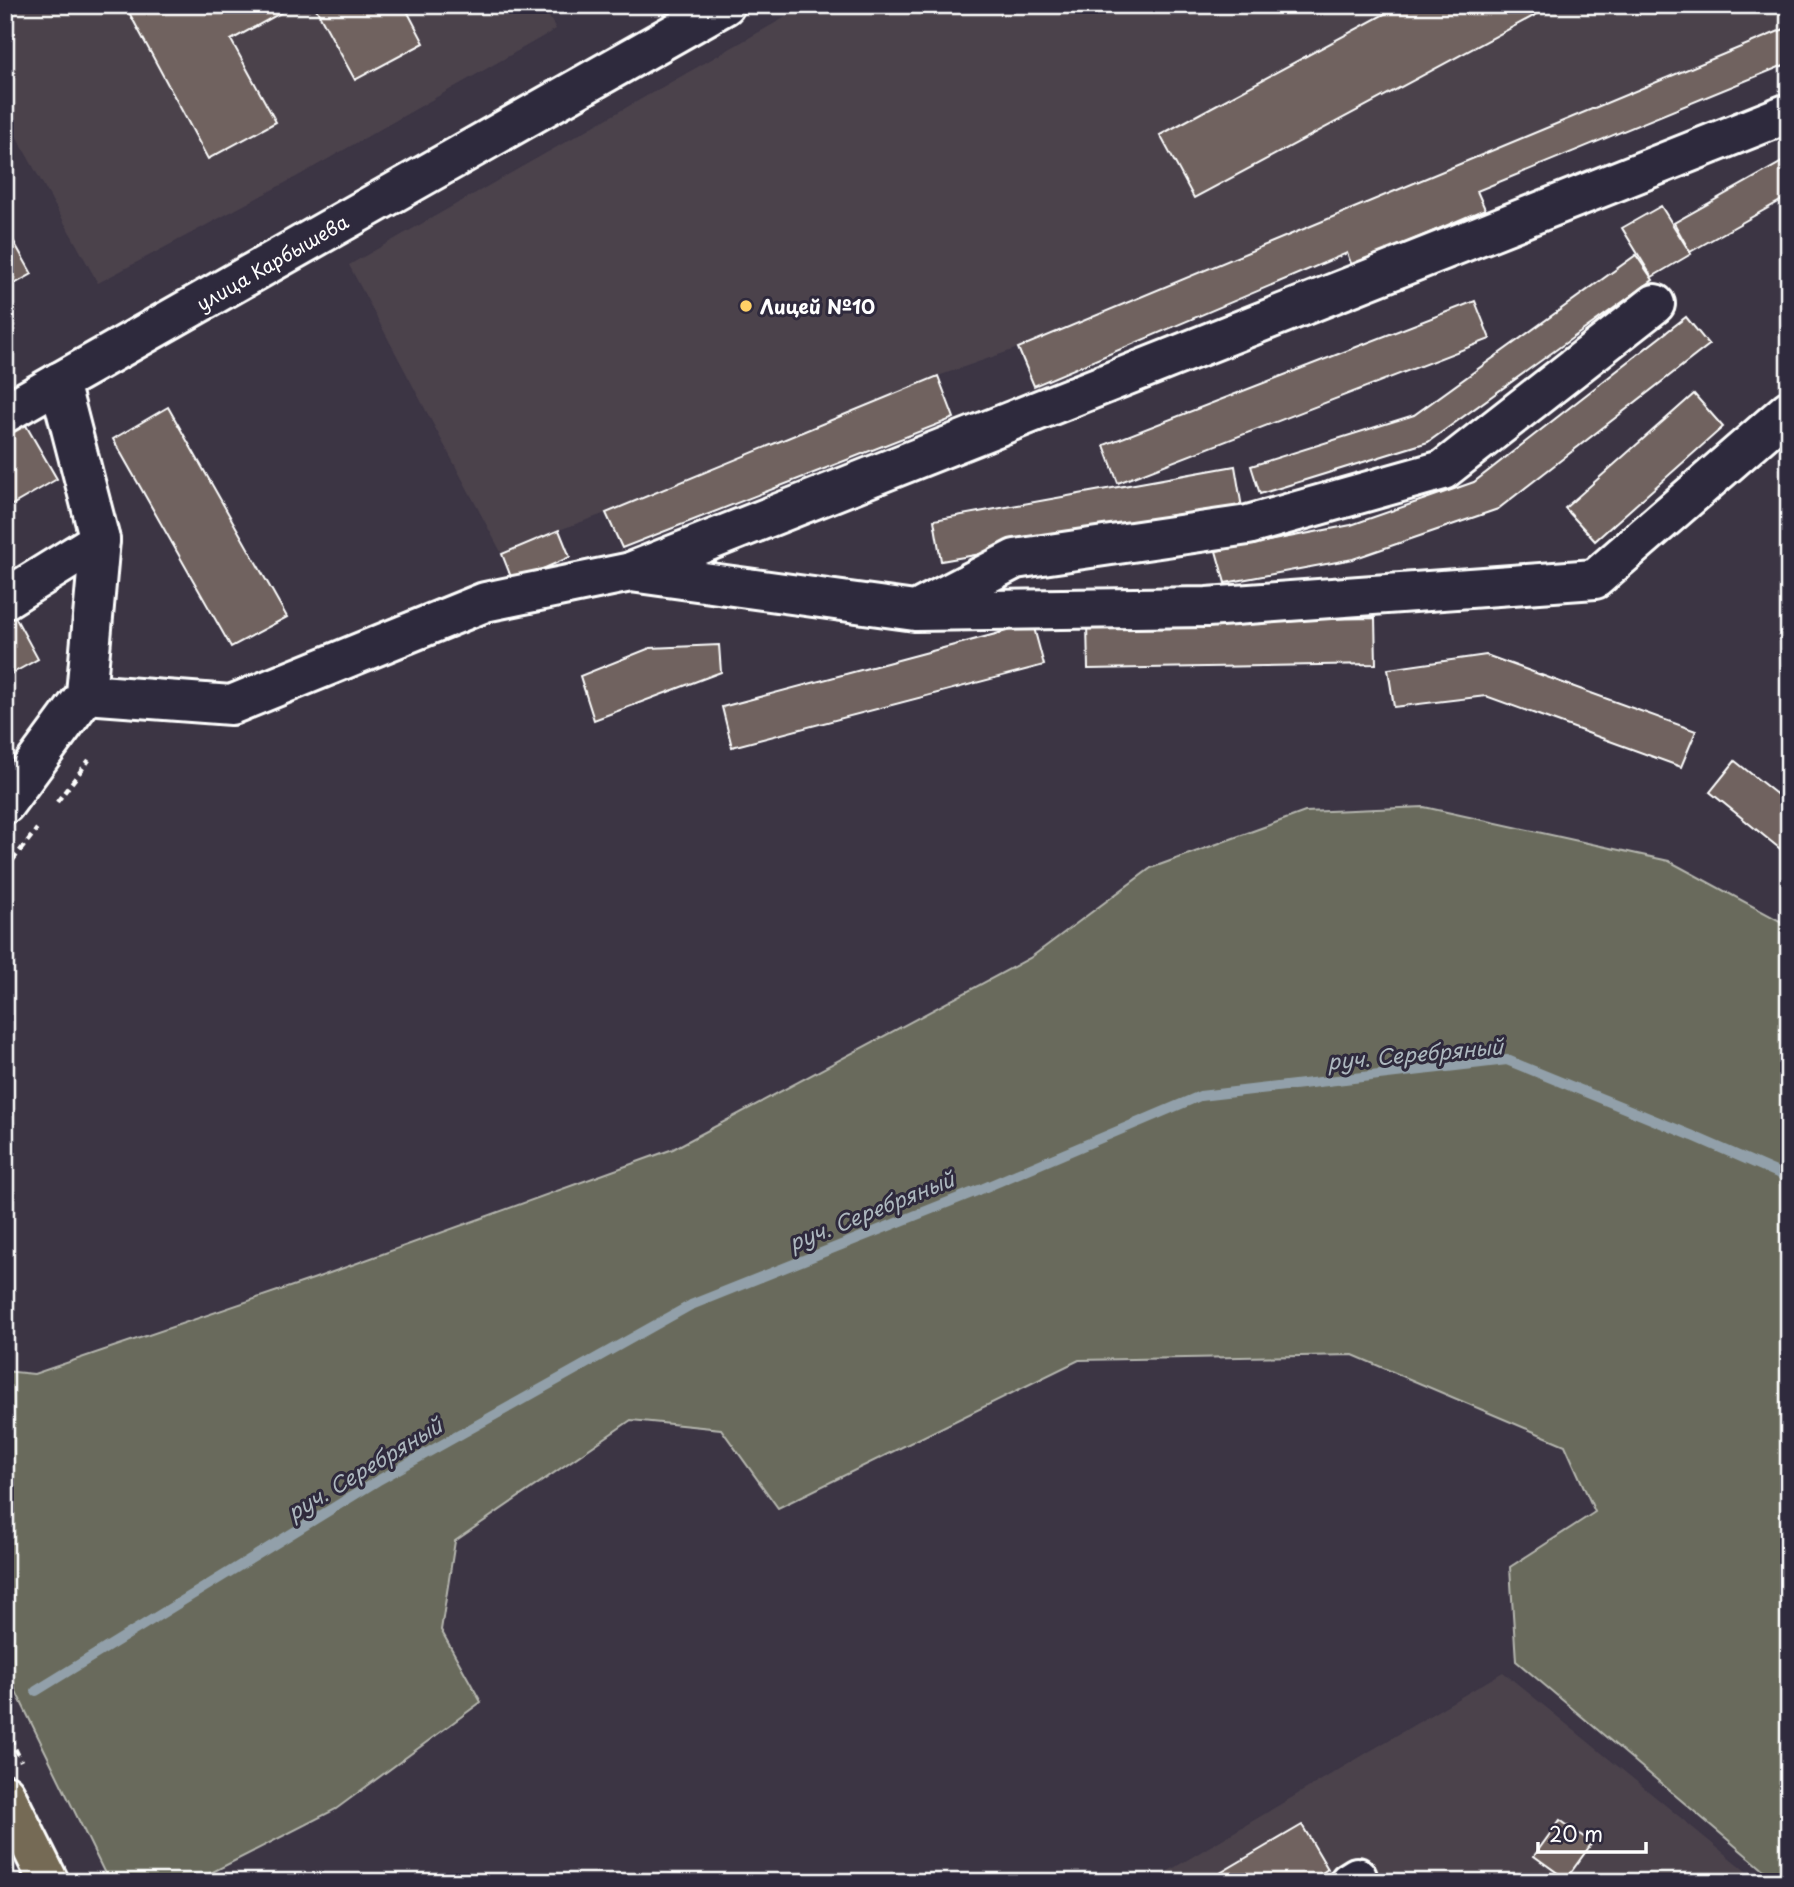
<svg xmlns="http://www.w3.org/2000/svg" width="1794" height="1887" font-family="'Playpen Sans',sans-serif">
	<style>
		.built { fill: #4b424c }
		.green { fill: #696b5c; stroke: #b4b5ae; stroke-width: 2 }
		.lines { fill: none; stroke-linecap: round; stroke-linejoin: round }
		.stream { stroke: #92a0aa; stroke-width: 10 }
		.building { fill: #6f625e; stroke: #fff; stroke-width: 2 }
		.minor-casing { stroke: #fff; stroke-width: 44 }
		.major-casing { stroke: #fff; stroke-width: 44 }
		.path { stroke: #fff; stroke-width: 4.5; stroke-dasharray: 7 5; stroke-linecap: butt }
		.minor { stroke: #2f2a3d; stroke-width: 38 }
		.major { stroke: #756a55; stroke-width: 38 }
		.poi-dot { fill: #ffd166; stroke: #2f2a3d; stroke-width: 2.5 }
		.labels { text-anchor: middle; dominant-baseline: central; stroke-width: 6; stroke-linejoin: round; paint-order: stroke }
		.street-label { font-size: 19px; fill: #fff; stroke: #2f2a3d }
		.poi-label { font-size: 19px; font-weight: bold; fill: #fff; stroke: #2f2a3d; text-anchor: start }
		.water-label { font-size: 21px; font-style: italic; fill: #adb8bf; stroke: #2f2a3d }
	</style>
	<rect width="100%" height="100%" fill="#3c3544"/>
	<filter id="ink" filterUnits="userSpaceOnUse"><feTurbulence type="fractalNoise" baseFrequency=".0143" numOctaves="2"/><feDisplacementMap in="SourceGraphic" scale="14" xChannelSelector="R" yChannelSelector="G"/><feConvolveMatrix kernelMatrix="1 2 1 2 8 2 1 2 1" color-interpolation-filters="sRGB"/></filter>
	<g filter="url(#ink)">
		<g class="built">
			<polygon points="5,5 542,5 556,29 298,176 98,283 5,116"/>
			<polygon points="807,5 1789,5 1789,27 1241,258 1018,348 938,376 606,513 559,530 502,554 349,265"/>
			<polygon points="1503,1672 1759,1882 1150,1882"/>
		</g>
		<polygon class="green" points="1424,807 1669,861 1789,926 1789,1882 1778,1882 1516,1661 1510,1567 1595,1512 1565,1445 1353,1355 1079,1360 778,1508 721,1429 631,1420 455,1541 441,1630 481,1702 336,1809 193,1882 109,1882 5,1669 5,1371 34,1374 313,1279 673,1149 1030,958 1151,868 1305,812"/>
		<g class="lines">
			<polyline class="stream" points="36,1691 377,1481 691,1305 979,1190 1200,1096 1507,1060 1693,1136 1789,1178"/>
		</g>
		<g class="building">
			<polygon points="125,5 295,5 231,40 276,122 208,159"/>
			<polygon points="314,5 404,5 424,43 355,80"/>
			<polygon points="1401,5 1554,5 1194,198 1160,135"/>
			<polygon points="1789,27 1789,63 1477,191 1485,209 1352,266 1347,253 1034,386 1018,348"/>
			<polygon points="1789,158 1789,196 1690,252 1674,223"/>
			<polygon points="1661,206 1691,254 1652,277 1622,228"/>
			<polygon points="5,226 32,274 5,289"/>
			<polygon points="1636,255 1653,280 1428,442 1260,494 1251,466 1414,415"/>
			<polygon points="1475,301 1490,339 1118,483 1104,445"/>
			<polygon points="1686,317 1709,345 1498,509 1353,559 1225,583 1216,551 1351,525 1474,482"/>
			<polygon points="938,376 954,418 622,548 606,513"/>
			<polygon points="1694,394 1723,427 1595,541 1565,508"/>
			<polygon points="168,407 287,617 231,647 113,439"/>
			<polygon points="24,422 57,479 5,509 5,433"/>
			<polygon points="1235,466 1242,508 941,561 934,520"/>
			<polygon points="559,530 570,557 513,582 502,554"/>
			<polygon points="14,615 38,659 11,674 5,663 5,620"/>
			<polygon points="1375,618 1376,664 1088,669 1087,623"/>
			<polygon points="1033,624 1044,665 732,747 722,707"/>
			<polygon points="719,645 721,672 594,720 580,676 650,648"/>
			<polygon points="1486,655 1696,731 1681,767 1486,696 1394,707 1388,669"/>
			<polygon points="1735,761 1789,804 1789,856 1710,792"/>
			<polygon points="1560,1820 1592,1843 1566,1879 1534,1856"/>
			<polygon points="1302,1825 1328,1869 1308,1882 1205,1882"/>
		</g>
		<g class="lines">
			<defs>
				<g id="minor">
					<polyline points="5,413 725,5"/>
					<polyline points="633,571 1789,113"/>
					<polyline points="5,599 100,540"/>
					<polyline points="923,607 1015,559 1248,525 1443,470 1655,304"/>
					<polyline points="86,694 231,705 485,602 631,572 915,611 1207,607 1595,579 1789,410"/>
					<polyline points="5,804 86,694 100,540 59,382"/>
					<polyline points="1349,1882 1357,1877"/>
				</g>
				<polyline id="major" points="5,1794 49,1882"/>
			</defs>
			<use href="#minor" class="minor-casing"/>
			<use href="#major" class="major-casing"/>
			<g class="path">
				<polyline points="57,802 89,760"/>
				<polyline points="5,870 37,829"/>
				<polyline points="5,1727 21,1761"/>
			</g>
			<use href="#minor" class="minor"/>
			<use href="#major" class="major"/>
		</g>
	</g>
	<circle class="poi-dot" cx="746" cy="306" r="7"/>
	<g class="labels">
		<g class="street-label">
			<text transform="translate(272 262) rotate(-30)">улица Карбышева</text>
		</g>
		<g class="poi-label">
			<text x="760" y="306">Лицей №10</text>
		</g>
		<g class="water-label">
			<text transform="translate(1415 1053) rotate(-5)">руч. Серебряный</text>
			<text transform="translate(871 1210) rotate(-22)">руч. Серебряный</text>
			<text transform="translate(364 1468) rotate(-31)">руч. Серебряный</text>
		</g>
	</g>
	<rect width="1794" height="1887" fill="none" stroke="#2f2a3d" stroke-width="28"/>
	<rect x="14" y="14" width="1766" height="1859" fill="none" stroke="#fff" stroke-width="2.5" filter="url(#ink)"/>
	<path d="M1538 1842v10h108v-10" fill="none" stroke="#ffffff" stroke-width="3.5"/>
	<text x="1549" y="1842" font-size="21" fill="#ffffff" stroke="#2f2a3d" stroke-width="5" paint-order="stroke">20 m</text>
</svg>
